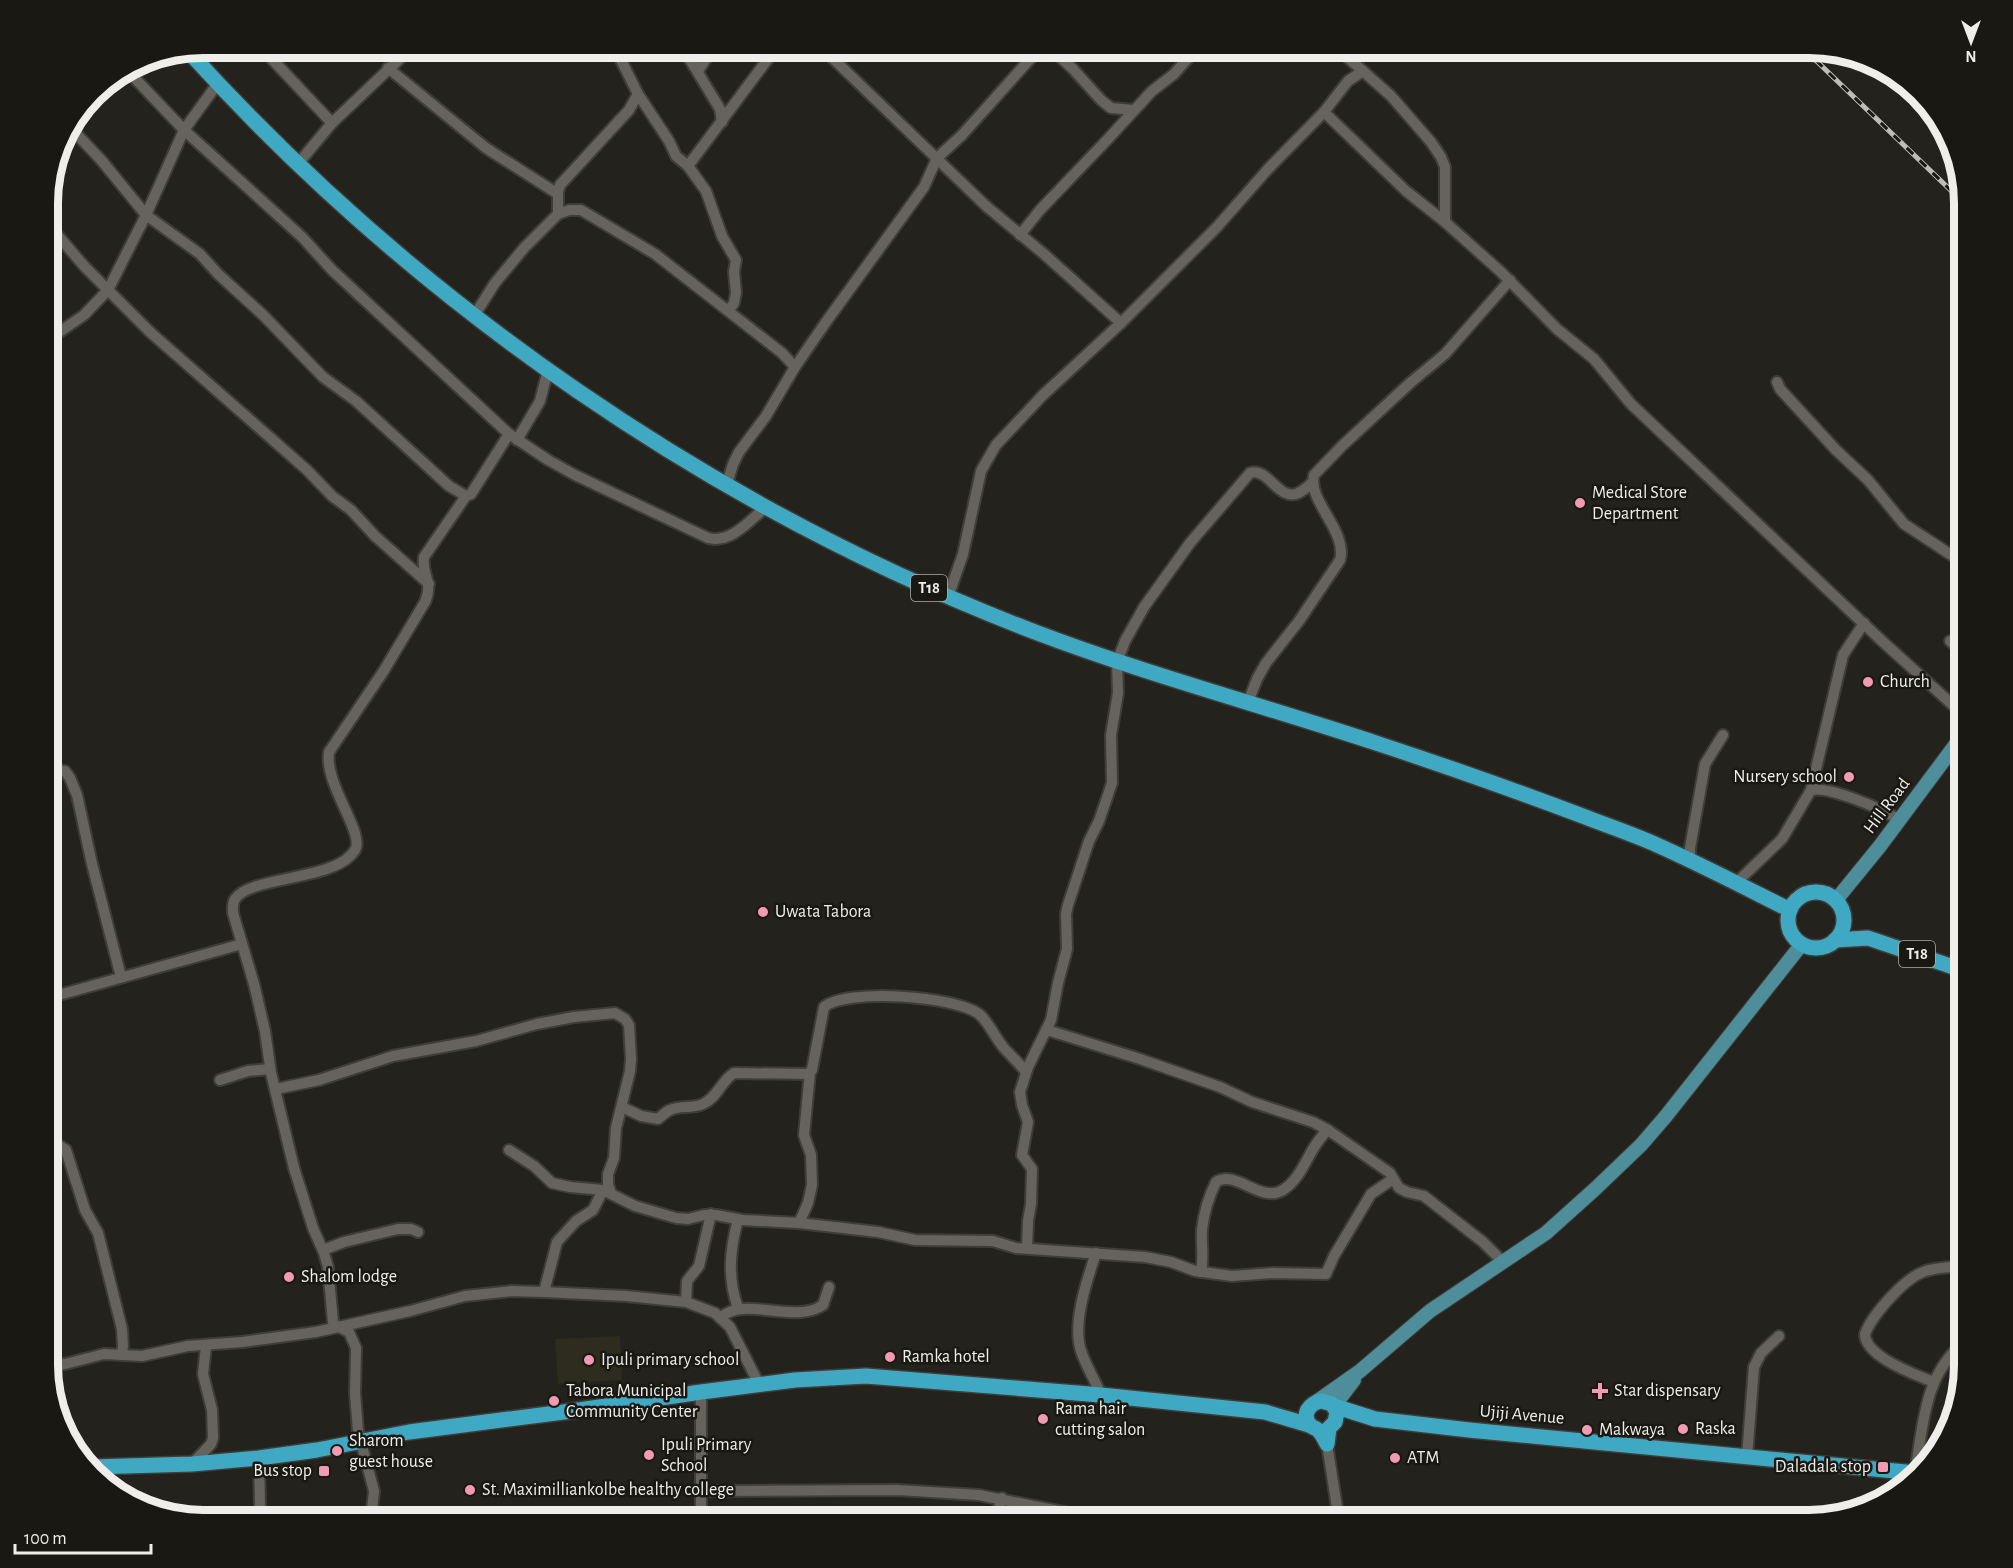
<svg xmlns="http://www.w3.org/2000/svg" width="2013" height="1568" font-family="'Alegreya Sans',sans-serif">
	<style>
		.built { fill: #2e2b1f }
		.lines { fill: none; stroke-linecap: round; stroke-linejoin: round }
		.minor-casing { stroke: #3f3d38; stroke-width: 14 }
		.major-casing { stroke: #3f3d38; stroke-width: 16 }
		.highway-casing { stroke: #3f3d38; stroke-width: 18 }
		.minor { stroke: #65635c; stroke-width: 10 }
		.major { stroke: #4e8d9a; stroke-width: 14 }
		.highway { stroke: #3fa9c4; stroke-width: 15 }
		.rail-casing { stroke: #bdbcb7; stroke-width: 5 }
		.rail { stroke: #1a1813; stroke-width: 3; stroke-dasharray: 9; stroke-linecap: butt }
		.poi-dot { fill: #f19ab1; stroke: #1a1813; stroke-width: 2 }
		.labels { text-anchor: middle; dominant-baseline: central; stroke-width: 5; stroke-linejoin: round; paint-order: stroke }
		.shield { fill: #1a1813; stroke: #afaeaa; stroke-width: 1.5 }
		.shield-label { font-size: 16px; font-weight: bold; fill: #efeeea }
		.poi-label { font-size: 18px; fill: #efeeea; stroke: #1a1813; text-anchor: start }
		.street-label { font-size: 18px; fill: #efeeea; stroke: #1a1813 }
		.rim { fill: none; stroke: #efeeea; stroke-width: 8 }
	</style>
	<rect width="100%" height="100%" fill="#24221c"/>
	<polygon class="built" points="620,1336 622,1380 558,1384 555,1339"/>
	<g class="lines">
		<defs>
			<g id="minor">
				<polyline points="265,48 270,57 332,123"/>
				<polyline points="615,48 638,94 669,141 676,156 688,166 706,191 722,236 736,260 734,272 736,293 734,303 729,310"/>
				<polyline points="683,48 720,109 722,122"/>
				<polyline points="822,48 986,206 1044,254 1121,323"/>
				<polyline points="1046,48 1058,55 1073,69 1101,100 1111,108 1134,110"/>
				<polyline points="1337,48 1391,96 1431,142 1441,157 1445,167 1445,222"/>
				<polyline points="388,68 486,148 558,194"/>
				<path d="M127 70 184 130 302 237 332 270 509 434 548 460 575 475 708 538C731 544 750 520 766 507"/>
				<polyline points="698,71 713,48"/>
				<polyline points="1324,112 1406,191 1445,222 1501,272 1557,329 1594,359 1631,404 1882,641 1965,716"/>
				<polyline points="70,127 102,161 146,215 200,254 218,274 263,315 323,377 356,401 449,486 466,496 471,494 509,434"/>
				<polyline points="297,165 332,123 411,48"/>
				<polyline points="688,166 776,48"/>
				<polyline points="558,214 558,192 560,185 629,110 638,94"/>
				<polyline points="48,224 85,267 150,332 307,470 332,496 351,510 375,536 429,584"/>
				<polyline points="1020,235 1040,210 1107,140 1152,91 1174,74 1197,48"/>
				<polyline points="474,316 495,283 524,248 558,214 569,210 581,210 655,254 782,353 795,367"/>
				<polyline points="48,340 84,315 108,290 146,215 184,130 218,83"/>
				<polyline points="1777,382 1780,389 1836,450 1868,480 1904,524 1965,564"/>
				<polyline points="1965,401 1961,411 1965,427"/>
				<polyline points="517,440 540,401 548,370"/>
				<polyline points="727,484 733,464 739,452 766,416 795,367 826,322 924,187 937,158 962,135 1040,48"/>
				<polyline points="948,597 963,554 981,471 996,445 1043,395 1121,323 1217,227 1268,169 1324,112 1348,81 1363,71"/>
				<polyline points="1950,641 1965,654"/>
				<path d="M1248 702 1257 679 1266 663 1299 621 1340 560C1348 531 1307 501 1314 475L1343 445 1410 383 1445 354 1510 280"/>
				<polyline points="48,769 65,771 70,778 77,795 92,864 121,977"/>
				<polyline points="1811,790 1843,655 1864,623"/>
				<polyline points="1690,861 1690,848 1705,764 1723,735"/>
				<path d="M1736 883 1782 839 1811 790C1829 786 1883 809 1899 820"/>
				<polyline points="48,998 242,944"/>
				<polyline points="1047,1030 1137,1058 1220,1087 1252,1102 1313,1122 1328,1130 1390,1173 1399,1188 1407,1192 1424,1196 1483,1242 1503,1262"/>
				<polyline points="220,1080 248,1071 270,1069"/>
				<polyline points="276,1089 319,1080 393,1056 476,1041 537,1024 574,1017 615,1013 625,1019 629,1025 631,1059 630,1071 616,1128 614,1158 608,1174 608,1185 611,1193"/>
				<path d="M622 1107 641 1116 658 1119C662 1116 665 1112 670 1110 680 1105 693 1109 703 1104 718 1097 721 1081 734 1073L809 1074 812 1070 824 1007C847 988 955 996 979 1014 989 1022 995 1038 1004 1048 1011 1056 1019 1063 1026 1072"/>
				<polyline points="48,1147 60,1146 66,1150 85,1210 98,1233 122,1329 123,1346 122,1354"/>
				<polyline points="509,1150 534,1166 552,1183 570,1187 603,1190 635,1206 676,1218 688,1219 704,1215 716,1215 743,1220 799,1223 878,1232 915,1240 993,1241 1016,1248 1145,1257 1171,1262 1195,1271 1232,1276 1273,1273 1326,1274 1334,1256 1371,1194 1393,1179"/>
				<polyline points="799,1223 808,1203 812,1185 811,1155 804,1135 810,1072"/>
				<path d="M1027 1248 1028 1221 1031 1204 1032 1169 1022 1155 1028 1122 1022 1105 1020 1092 1028 1067 1051 1020 1058 983 1067 949 1066 914 1068 905 1089 841 1099 821 1112 783 1111 735 1118 693 1117 662 1125 641 1144 607 1190 543 1250 473C1268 467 1277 499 1296 494 1302 492 1307 487 1312 483"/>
				<polyline points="323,1250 344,1242 398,1229 411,1229 418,1232"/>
				<path d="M1096 1253C1087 1280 1072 1323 1081 1351 1086 1366 1095 1380 1101 1395"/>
				<path d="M1201 1272C1204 1257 1201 1244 1202 1229 1204 1213 1209 1196 1216 1182 1236 1169 1261 1204 1283 1190 1304 1177 1309 1146 1328 1130"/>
				<polyline points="544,1292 557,1242 576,1221 593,1210 603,1190"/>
				<polyline points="686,1302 687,1281 699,1266 711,1214"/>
				<path d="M738 1308C727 1277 730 1250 738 1219"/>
				<path d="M720 1318C744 1295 794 1325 823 1305L829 1287"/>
				<polyline points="48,1364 65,1364 104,1354 142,1356 188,1346 242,1342 316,1332 410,1311 465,1296 512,1291 544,1292 626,1296 686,1302 715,1313 730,1327 759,1384"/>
				<path d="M1933 1382C1915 1374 1865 1357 1865 1334 1872 1315 1904 1279 1923 1272 1935 1267 1951 1268 1965 1265"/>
				<polyline points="701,1392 701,1520"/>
				<polyline points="1327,1444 1339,1520"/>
				<polyline points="1747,1456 1754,1367 1761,1353 1779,1336"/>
				<polyline points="259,1458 260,1507 269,1520"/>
				<polyline points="192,1464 211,1444 213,1438 212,1410 203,1374 206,1346"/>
				<path d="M1915 1473C1923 1426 1924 1373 1965 1342"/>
				<polyline points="701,1491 897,1490 979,1495 1104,1520"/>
				<path d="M368 1520 372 1509 374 1491 358 1431 355 1393 356 1348 349 1332 335 1325 333 1322 328 1267 324 1253 313 1228 294 1168 271 1073 265 1031 254 984 233 913C233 908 232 903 235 899 249 877 327 880 350 856 352 854 355 851 356 848 362 829 324 783 329 752L383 672 425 602C434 581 421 575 424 557L466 496"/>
				<polyline points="995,1520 1002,1498"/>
			</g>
			<g id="major">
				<polyline points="1836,900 1880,846 1965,732"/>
				<polyline points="1316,1402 1360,1371 1430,1311 1546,1233 1595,1189 1641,1145 1666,1116 1802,944"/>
				<polyline points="1334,1406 1354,1380"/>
			</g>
			<g id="highway">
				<path d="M188 51C418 305 715 510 1035 632 1148 675 1265 706 1379 744 1449 767 1519 792 1588 818 1611 827 1635 835 1657 845 1702 865 1746 888 1790 910"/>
				<circle cx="1816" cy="920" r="28"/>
				<polyline points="1835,940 1868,938 1965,971"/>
				<path d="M1322 1401 1332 1404 1337 1412 1335 1422 1329 1428 1327 1444C1325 1440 1322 1434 1319 1431 1317 1428 1313 1428 1311 1426 1300 1415 1310 1402 1322 1401Z"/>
				<polyline points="1334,1406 1375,1419 1469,1430 1916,1473"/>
				<polyline points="92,1467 192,1464 259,1458 317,1450 409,1432 579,1410 701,1392 795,1380 866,1376 1101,1395 1265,1412 1309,1425"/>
			</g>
		</defs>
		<use href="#minor" class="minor-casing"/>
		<use href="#major" class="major-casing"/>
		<use href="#highway" class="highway-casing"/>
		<use href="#minor" class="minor"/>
		<use href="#major" class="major"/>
		<use href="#highway" class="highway"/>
		<defs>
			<polyline id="rail" points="1803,48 1965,204"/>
		</defs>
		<use href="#rail" class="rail-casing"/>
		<use href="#rail" class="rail"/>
	</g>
	<g class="poi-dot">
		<circle cx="1580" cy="503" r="6"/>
		<circle cx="1868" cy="682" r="6"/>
		<circle cx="1849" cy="777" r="6"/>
		<circle cx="763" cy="912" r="6"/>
		<circle cx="289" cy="1277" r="6"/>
		<circle cx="890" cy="1357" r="6"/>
		<circle cx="589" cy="1360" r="6"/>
		<path d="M1597 1382h6v6h6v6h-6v6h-6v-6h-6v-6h6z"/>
		<circle cx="554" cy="1401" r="6"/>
		<circle cx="1043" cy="1419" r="6"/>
		<circle cx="1683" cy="1429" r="6"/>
		<circle cx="1587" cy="1430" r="6"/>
		<circle cx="337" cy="1451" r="6"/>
		<circle cx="649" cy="1455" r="6"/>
		<circle cx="1395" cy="1458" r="6"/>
		<rect x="1877" y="1461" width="12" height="12" rx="3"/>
		<rect x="318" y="1465" width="12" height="12" rx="3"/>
		<circle cx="470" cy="1490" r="6"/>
	</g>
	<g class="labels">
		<g class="shield">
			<rect x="911" y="575" width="36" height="26" rx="4.5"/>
			<rect x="1899" y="941" width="36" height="26" rx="4.5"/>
		</g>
		<g class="shield-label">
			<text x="929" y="588">T18</text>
			<text x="1917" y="954">T18</text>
		</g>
		<g class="poi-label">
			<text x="1592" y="493">Medical Store<tspan x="1592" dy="21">Department</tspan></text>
			<text x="1880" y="682">Church</text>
			<text x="1837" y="777" text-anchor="end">Nursery school</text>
			<text x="775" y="912">Uwata Tabora</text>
			<text x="301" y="1277">Shalom lodge</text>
			<text x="902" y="1357">Ramka hotel</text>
			<text x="601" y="1360">Ipuli primary school</text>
			<text x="566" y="1391">Tabora Municipal<tspan x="566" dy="21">Community Center</tspan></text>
			<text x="1614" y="1391">Star dispensary</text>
			<text x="1055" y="1409">Rama hair<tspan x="1055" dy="21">cutting salon</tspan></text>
			<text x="1695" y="1429">Raska</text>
			<text x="1599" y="1430">Makwaya</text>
			<text x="349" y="1441">Sharom<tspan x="349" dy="21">guest house</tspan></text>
			<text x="661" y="1445">Ipuli Primary<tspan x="661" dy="21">School</tspan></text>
			<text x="1407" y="1458">ATM</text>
			<text x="1871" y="1467" text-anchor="end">Daladala stop</text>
			<text x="312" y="1471" text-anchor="end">Bus stop</text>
			<text x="482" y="1490">St. Maximilliankolbe healthy college</text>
		</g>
		<g class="street-label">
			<text transform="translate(1887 806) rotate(-53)">Hill Road</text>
			<text transform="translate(1522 1415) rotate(5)">Ujiji Avenue</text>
		</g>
	</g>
	<path d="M0 0H2013V1568H0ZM203 58H1809A145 145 0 0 1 1954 203V1365A145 145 0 0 1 1809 1510H203A145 145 0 0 1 58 1365V203A145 145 0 0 1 203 58Z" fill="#1a1813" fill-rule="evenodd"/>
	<path class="rim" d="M203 58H1809A145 145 0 0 1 1954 203V1365A145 145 0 0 1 1809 1510H203A145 145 0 0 1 58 1365V203A145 145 0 0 1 203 58Z"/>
	<g transform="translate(1971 42) rotate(180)" stroke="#1a1813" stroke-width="4.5" paint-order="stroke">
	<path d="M0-4.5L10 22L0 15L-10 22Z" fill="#efeeea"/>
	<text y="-9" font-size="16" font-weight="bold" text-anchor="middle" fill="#efeeea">N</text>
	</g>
	<path d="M15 1544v9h136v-9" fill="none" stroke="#efeeea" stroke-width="3"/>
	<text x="24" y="1544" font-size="18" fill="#efeeea" stroke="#1a1813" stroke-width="4.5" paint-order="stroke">100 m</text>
</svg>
